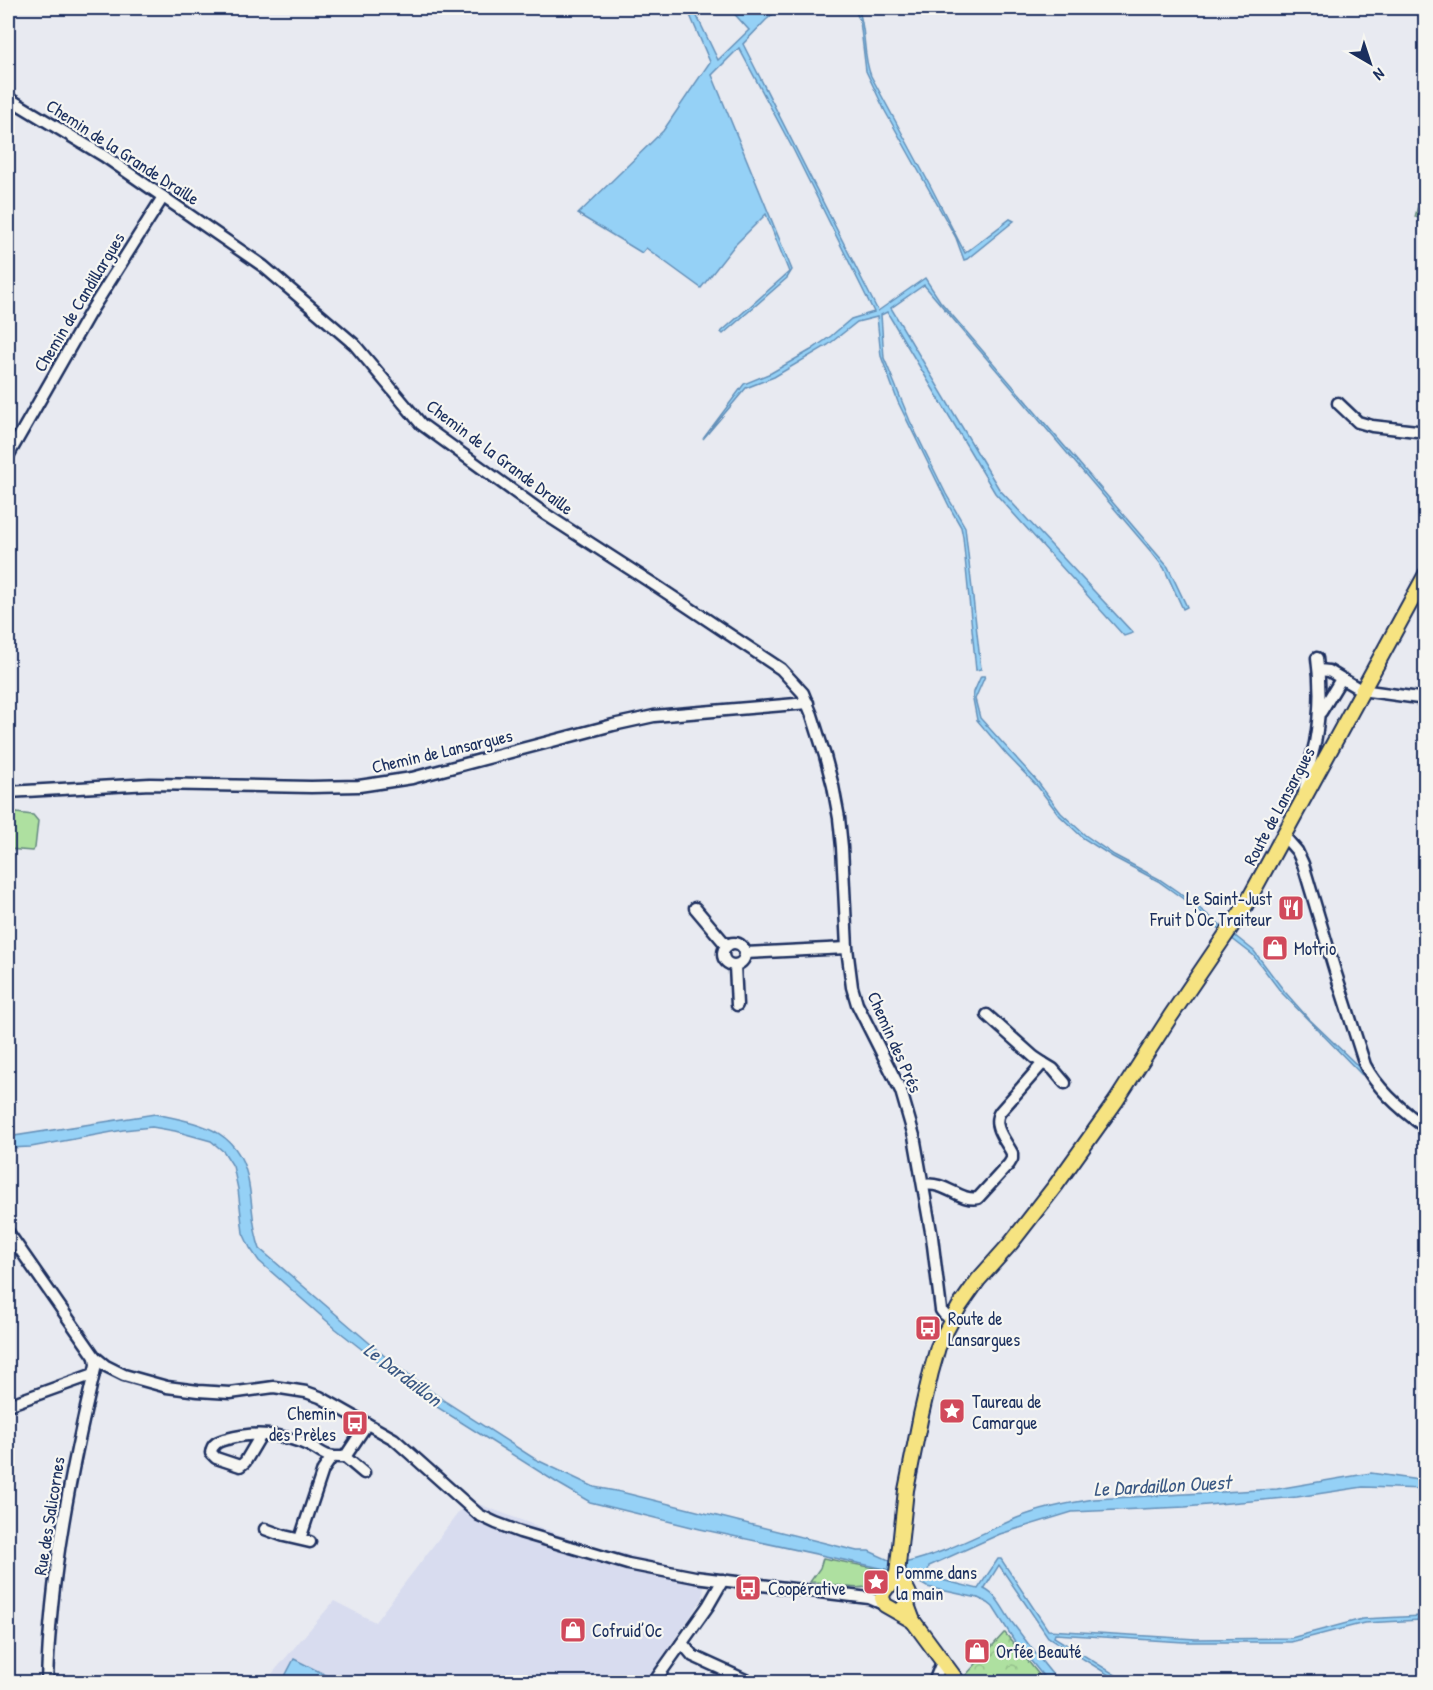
<svg xmlns="http://www.w3.org/2000/svg" width="1433" height="1690" font-family="'Patrick Hand',sans-serif">
	<style>
		.built { fill: #d8dcef }
		.green { fill: #aee0a0; stroke: #64887f; stroke-width: 1.5 }
		.park { fill: url(#park-crowns); stroke: #64887f; stroke-width: 1.5 }
		.water { fill: #95d1f6; stroke: #6490b9; stroke-width: 1.5 }
		.lines { fill: none; stroke-linecap: round; stroke-linejoin: round }
		.minor-casing { stroke: #1b2f5e; stroke-width: 15 }
		.major-casing { stroke: #1b2f5e; stroke-width: 18 }
		.minor { stroke: #f6f6f2; stroke-width: 10 }
		.major { stroke: #f6e381; stroke-width: 14 }
		.labels { text-anchor: middle; dominant-baseline: central; stroke-width: 4.5; stroke-linejoin: round; paint-order: stroke }
		.street-label { font-size: 18px; fill: #1b2f5e; stroke: #f6f6f2 }
		.poi-label { font-size: 18px; fill: #1b2f5e; stroke: #f6f6f2; text-anchor: start }
		.water-label { font-size: 20px; font-style: italic; fill: #3a5884; stroke: #f6f6f2 }
	</style>
	<defs>
		<pattern id="park-crowns" width="20" height="18" patternUnits="userSpaceOnUse" patternTransform="scale(1.5)"><rect width="20" height="18" fill="#aee0a0"/><path d="M2 6a3 3 0 1 1 6 0M12 15a3 3 0 1 1 6 0" fill="none" stroke="#95c08c"/></pattern>
	</defs>
	<rect width="100%" height="100%" fill="#e8eaf1"/>
	<filter id="ink" filterUnits="userSpaceOnUse"><feTurbulence type="fractalNoise" baseFrequency=".0167" numOctaves="2"/><feDisplacementMap in="SourceGraphic" scale="12" xChannelSelector="R" yChannelSelector="G"/><feConvolveMatrix kernelMatrix="1 2 1 2 8 2 1 2 1" color-interpolation-filters="sRGB"/></filter>
	<g filter="url(#ink)">
		<polygon class="built" points="468,1500 587,1545 705,1573 703,1598 645,1682 265,1682 334,1601 375,1622"/>
		<g class="green">
			<polygon points="1421,195 1425,196 1425,219 1415,217"/>
			<polygon points="8,812 33,815 38,821 35,848 32,851 8,849"/>
			<path d="M823 1558 885 1570 881 1583C853 1594 837 1582 810 1582L820 1568Z"/>
		</g>
		<polygon class="park" points="1004,1633 1005,1633 1045,1682 969,1682 965,1676"/>
		<g class="water">
			<polygon points="687,8 693,8 718,60 749,30 729,8 781,8 766,20 743,44 878,311 925,278 940,301 1168,567 1187,607 1183,609 1164,568 1153,554 924,285 891,308 999,489 1133,633 1124,636 995,493 887,312 881,315 884,358 887,365 910,421 946,494 965,527 981,669 976,670 963,537 961,527 950,508 898,402 881,356 877,317 857,322 828,345 774,377 746,388 703,439 744,384 771,373 811,350 831,336 851,319 874,312 794,151 739,48 712,75 792,270 787,278 723,334 721,332 789,272 766,214 734,246 701,288 646,248 642,253 578,214 663,131 710,62"/>
			<path d="M854 8H858C867 30 862 54 871 76L930 185 965 253 1010 219 1014 221 967 259 964 260 956 238 885 111 866 71 860 21Z"/>
			<polygon points="981,676 985,676 975,699 980,718 1037,781 1061,813 1085,835 1114,855 1159,879 1184,896 1223,927 1221,930 1182,898 1158,881 1113,857 1083,838 1059,815 1038,787 1007,755 977,720 973,699 974,692"/>
			<polygon points="1234,935 1254,951 1285,992 1308,1018 1360,1068 1362,1075 1281,992 1253,955 1231,938"/>
			<path d="M155 1114C202 1124 241 1129 249 1185 253 1207 252 1228 260 1249L395 1365 446 1402 535 1459 594 1487 621 1492 857 1551H869L891 1561 890 1570 700 1529 590 1502 559 1484 429 1402 336 1329 259 1261 250 1248 243 1233 238 1189 233 1166 224 1152 211 1141 175 1131 152 1127 123 1130 31 1147 8 1148V1137Z"/>
			<path d="M1371 1473 1425 1481V1489L1363 1487 1297 1497 1185 1507 1072 1512 1000 1534 929 1566 928 1572 934 1578 978 1589 998 1559H1001L1048 1630 1196 1639 1291 1638 1362 1619 1422 1616 1425 1618V1621L1421 1620 1364 1623 1291 1642H1184L1055 1634 1054 1637 1127 1682H1120L1048 1637 999 1565 984 1589C999 1596 1004 1613 1014 1625 1029 1645 1043 1664 1059 1682H1048L1014 1640 993 1607 988 1603 978 1598 927 1587 905 1574 904 1563C944 1554 980 1534 1017 1518 1042 1508 1068 1503 1094 1499L1277 1489Z"/>
			<polygon points="294,1659 336,1680 335,1682 282,1682"/>
		</g>
		<g class="lines">
			<defs>
				<g id="minor">
					<polyline points="8,98 104,156 263,266 354,344 421,424 545,514 655,585 781,669 803,693 812,715 825,756 833,786 839,818 842,847 847,948 852,987 857,1004 901,1091 914,1136 932,1237 941,1310 944,1314 952,1320"/>
					<polyline points="1338,403 1358,422 1372,426 1426,432"/>
					<polyline points="8,456 89,314 163,197"/>
					<polyline points="1319,670 1329,671 1361,690 1426,699"/>
					<polyline points="1321,712 1341,679"/>
					<polyline points="8,792 150,784 311,787 359,786 412,778 613,725 654,716 808,703"/>
					<path d="M1304 794C1306 776 1311 760 1315 743 1320 715 1321 686 1317 658"/>
					<path d="M1284 836 1297 851 1303 864 1335 971 1365 1065C1378 1090 1404 1112 1426 1128"/>
					<polyline points="695,908 727,946"/>
					<circle cx="734" cy="954" r="11"/>
					<polyline points="745,953 847,948"/>
					<polyline points="735,966 737,1005"/>
					<polyline points="987,1015 1034,1057 1043,1063"/>
					<path d="M924 1185C945 1181 960 1202 978 1198L1009 1164 1012 1159V1153C1006 1141 991 1126 1000 1112L1043 1063 1053 1069 1065 1083"/>
					<polyline points="8,1232 95,1357 106,1366 124,1375 167,1387 198,1391 230,1393 274,1387 306,1392 320,1397 394,1439 479,1515 496,1523 520,1532 628,1564 695,1577 869,1598 885,1605"/>
					<polyline points="8,1405 94,1374"/>
					<path d="M261 1435 245 1462 240 1466 216 1458 211 1453C212 1443 219 1441 227 1439 254 1431 285 1434 310 1446 315 1448 318 1451 322 1453 330 1458 337 1457 345 1457"/>
					<polyline points="345,1457 367,1424"/>
					<polyline points="345,1457 364,1473"/>
					<polyline points="265,1529 284,1536 310,1542"/>
					<polyline points="300,1539 323,1470 332,1457"/>
					<polyline points="682,1643 693,1656 750,1682"/>
					<path d="M47 1682C50 1575 71 1469 96 1365L95 1357"/>
					<polyline points="654,1682 708,1606 723,1580"/>
					<polyline points="934,1682 942,1662"/>
				</g>
				<g id="major">
					<polyline points="897,1574 901,1584 905,1586 909,1594 908,1602 902,1609"/>
					<polyline points="907,1605 913,1621 958,1682"/>
					<polyline points="913,1621 885,1605 882,1598 883,1593 888,1586 892,1584 893,1579 897,1574 906,1490 921,1415 931,1372 938,1347 946,1331 959,1307 978,1280 1011,1243 1056,1185 1116,1101 1170,1017 1244,908 1426,574"/>
				</g>
			</defs>
			<use href="#minor" class="minor-casing"/>
			<use href="#major" class="major-casing"/>
			<use href="#minor" class="minor"/>
			<use href="#major" class="major"/>
		</g>
	</g>
	<defs>
		<symbol id="restaurant-square" viewBox="-11 -11 22 22"><rect x="-9" y="-9" width="18" height="18" rx="4" fill="#d1495b" stroke="#f6f6f2"/><path d="M-5-6h1v4h1v-4h1v4h1v-4h1v5L-1.5 .5V6h-2V.5L-5-1ZM5-6V6H3V1.5H1.5Q1.5-4 5-6Z" fill="#fff"/></symbol>
		<symbol id="shop-square" viewBox="-11 -11 22 22"><rect x="-9" y="-9" width="18" height="18" rx="4" fill="#d1495b" stroke="#f6f6f2"/><path d="M-5-2.5h2.3a2.7 3.5 0 0 1 5.4 0H5L5.5 6h-11ZM-1.5-2.5h3a1.5 2.3 0 0 0-3 0Z" fill="#fff"/></symbol>
		<symbol id="bus-square" viewBox="-11 -11 22 22"><rect x="-9" y="-9" width="18" height="18" rx="4" fill="#d1495b" stroke="#f6f6f2"/><path d="M-5-6H5V4H4V6H2V4H-2V6H-4V4H-5ZM-3.5-4V0h7V-4ZM-3.5 1.2v1.5H-2V1.2ZM2 1.2v1.5H3.5V1.2Z" fill="#fff"/></symbol>
		<symbol id="sight-square" viewBox="-11 -11 22 22"><rect x="-9" y="-9" width="18" height="18" rx="4" fill="#d1495b" stroke="#f6f6f2"/><path d="M0-6L1.8-2.2L6-1.7L2.9 1.2L3.7 5.4L0 3.3L-3.7 5.4L-2.9 1.2L-6-1.7L-1.8-2.2Z" fill="#fff"/></symbol>
	</defs>
	<g fill-rule="evenodd">
		<use href="#restaurant-square" x="1276" y="893" width="30" height="30"/>
		<use href="#shop-square" x="1260" y="933" width="30" height="30"/>
		<use href="#bus-square" x="913" y="1313" width="30" height="30"/>
		<use href="#sight-square" x="937" y="1396" width="30" height="30"/>
		<use href="#bus-square" x="340" y="1408" width="30" height="30"/>
		<use href="#sight-square" x="861" y="1567" width="30" height="30"/>
		<use href="#bus-square" x="733" y="1573" width="30" height="30"/>
		<use href="#shop-square" x="558" y="1615" width="30" height="30"/>
		<use href="#shop-square" x="962" y="1636" width="30" height="30"/>
	</g>
	<g class="labels">
		<g class="street-label">
			<text transform="translate(123 152) rotate(33)">Chemin de la Grande Draille</text>
			<text transform="translate(79 302) rotate(-59)">Chemin de Candillargues</text>
			<text transform="translate(500 457) rotate(37)">Chemin de la Grande Draille</text>
			<text transform="translate(442 751) rotate(-13)">Chemin de Lansargues</text>
			<text transform="translate(1279 806) rotate(-62)">Route de Lansargues</text>
			<text transform="translate(895 1042) rotate(66)">Chemin des Prés</text>
			<text transform="translate(49 1516) rotate(-81)">Rue des Salicornes</text>
		</g>
		<g class="poi-label">
			<text x="1272" y="898" text-anchor="end">Le Saint-Just<tspan x="1272" dy="21">Fruit D'Oc Traiteur</tspan></text>
			<text x="1294" y="948">Motrio</text>
			<text x="948" y="1318">Route de<tspan x="948" dy="21">Lansargues</tspan></text>
			<text x="972" y="1401">Taureau de<tspan x="972" dy="21">Camargue</tspan></text>
			<text x="336" y="1413" text-anchor="end">Chemin<tspan x="336" dy="21">des Prèles</tspan></text>
			<text x="896" y="1572">Pomme dans<tspan x="896" dy="21">la main</tspan></text>
			<text x="768" y="1588">Coopérative</text>
			<text x="592" y="1630">Cofruid’Oc</text>
			<text x="996" y="1651">Orfée Beauté</text>
		</g>
		<g class="water-label">
			<text transform="translate(403 1374) rotate(37)">Le Dardaillon</text>
			<text transform="translate(1162 1485) rotate(-3)">Le Dardaillon Ouest</text>
		</g>
	</g>
	<rect width="1433" height="1690" fill="none" stroke="#f6f6f2" stroke-width="30"/>
	<rect x="15" y="15" width="1403" height="1660" fill="none" stroke="#1b2f5e" stroke-width="2" filter="url(#ink)"/>
	<g transform="translate(1370 63) rotate(141)" stroke="#f6f6f2" stroke-width="4.5" paint-order="stroke">
	<path d="M0-4.5L10 22L0 15L-10 22Z" fill="#1b2f5e"/>
	<text y="-9" font-size="16" font-weight="bold" text-anchor="middle" fill="#1b2f5e">N</text>
	</g>
</svg>
